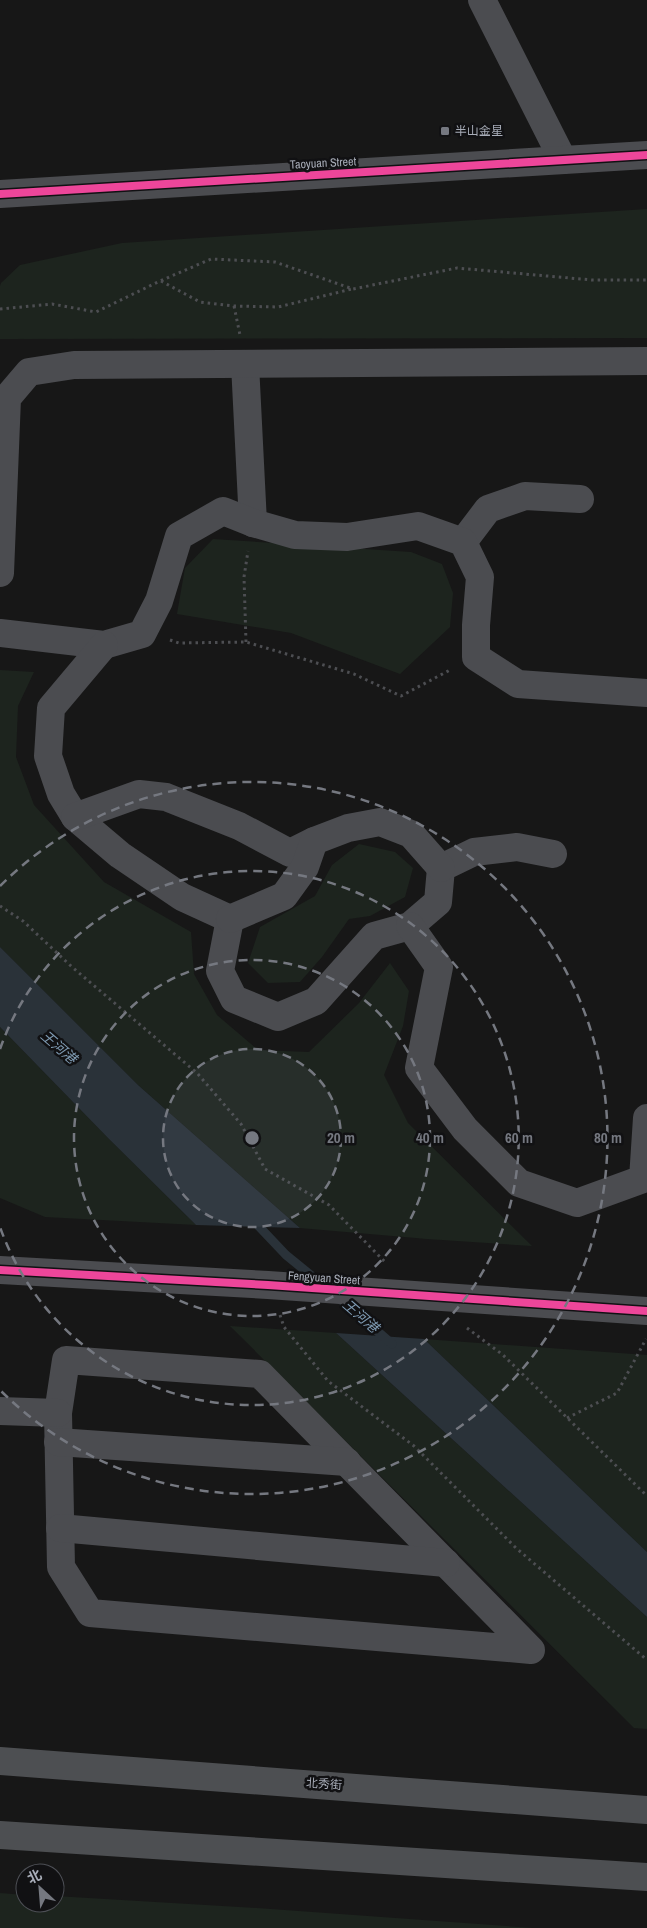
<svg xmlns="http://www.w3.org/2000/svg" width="647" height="1928" font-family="'Archivo Narrow','Noto Sans SC',sans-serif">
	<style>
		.green { fill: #1d241e }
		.water { fill: #2a3239 }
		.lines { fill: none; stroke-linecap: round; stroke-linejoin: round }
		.stream { stroke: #2a3239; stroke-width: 9 }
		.path { stroke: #4d4e52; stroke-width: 3; stroke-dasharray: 2.5 4; stroke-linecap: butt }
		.minor { stroke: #4b4c50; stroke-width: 28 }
		.major { stroke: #4d4f52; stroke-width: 28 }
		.cycleway-casing { stroke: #111113; stroke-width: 11 }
		.cycleway { stroke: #ed469a; stroke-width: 8 }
		.ring { fill: none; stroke: #757880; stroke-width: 2.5; stroke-dasharray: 9 6 }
		.poi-dot { fill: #757880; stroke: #111113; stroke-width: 2 }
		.labels { text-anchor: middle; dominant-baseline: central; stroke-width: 5; stroke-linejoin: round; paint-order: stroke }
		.poi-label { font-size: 12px; fill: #a8adb8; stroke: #111113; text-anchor: start }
		.street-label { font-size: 12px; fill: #a8adb8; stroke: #111113 }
		.water-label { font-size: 14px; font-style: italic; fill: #7f9bb3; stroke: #111113 }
		.centre { fill: #757880; stroke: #111113; stroke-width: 2.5 }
		.ring-label { font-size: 15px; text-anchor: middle; font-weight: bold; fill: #757880; stroke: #111113; stroke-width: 5; stroke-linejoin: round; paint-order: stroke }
	</style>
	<rect width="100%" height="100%" fill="#171717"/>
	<g class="green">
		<polygon points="647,209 647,338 0,339 0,286 1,283 20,265 122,243"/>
		<polygon points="213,539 411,552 442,564 453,593 450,627 400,674 291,633 177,614 185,568"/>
		<polygon points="0,670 34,672 18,706 16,757 34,805 104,882 191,932 194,974 217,1015 258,1050 309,1052 359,1003 390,963 409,991 403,1026 384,1075 408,1123 532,1246 427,1239 300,1228 138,1085 0,947"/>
		<polygon points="359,844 395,852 413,868 405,897 370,916 349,919 322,957 300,982 268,983 248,963 260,927 315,896 332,865"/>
		<polygon points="0,1027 108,1138 196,1225 45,1217 0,1198"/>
		<polygon points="230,1326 336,1333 647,1617 647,1729 634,1728"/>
		<polygon points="424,1339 647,1355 647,1552"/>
		<polygon points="0,1893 25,1895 25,1903 55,1903 55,1896 257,1908 533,1928 0,1928"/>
	</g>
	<g class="water">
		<polygon points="0,947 138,1085 300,1228 196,1225 108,1138 0,1027"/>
		<polygon points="336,1333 424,1339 647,1552 647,1617"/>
	</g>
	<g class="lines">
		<g class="stream">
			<polyline points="251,1218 286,1255 318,1281"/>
			<polyline points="338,1297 392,1344"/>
		</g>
		<g class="path">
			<polyline points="161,281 200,302 234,306 278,307 352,289"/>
			<polyline points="234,306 240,335"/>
			<polyline points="0,309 52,304 96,312 160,281 211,259 275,262 353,289 457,268 592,280 647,280"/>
			<polyline points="170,640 179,643 246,642 354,674 401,696 450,670"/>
			<polyline points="246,642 244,577 248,551"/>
			<polyline points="0,906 23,921 72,967 197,1073 241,1124 265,1169 329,1205 386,1263"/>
			<polyline points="280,1315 284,1327 328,1381 414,1446 516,1548 647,1660"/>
			<polyline points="467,1328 503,1355 647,1496"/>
			<polyline points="567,1418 617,1393 646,1339"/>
		</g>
		<g class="minor">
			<polyline points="482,0 563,160"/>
			<polyline points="0,194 647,155"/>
			<polyline points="245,364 253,523"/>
			<polyline points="463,542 488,509 525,496 580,499"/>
			<polyline points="0,573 7,398 29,372 74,365 647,361"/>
			<polyline points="0,633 104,645 142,634 159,601 179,536 223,511 253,523 295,535 347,537 418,526 463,542 480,577 476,625 476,657 518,684 647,693"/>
			<polyline points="104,645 51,708 48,756 61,794 75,817 120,855 182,897 230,919 220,971 234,999 278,1017 316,1001 374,936 410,926 438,902 441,868 474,852 517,847 553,854"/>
			<polyline points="75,817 139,794 166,797 239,826 290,853 314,841"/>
			<polyline points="230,919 284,896 305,867 314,841 348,828 380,822 411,834 441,868"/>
			<polyline points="410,926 439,967 419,1068 465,1129 519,1183 577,1203 643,1179 647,1118"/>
			<polyline points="0,1270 268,1285 647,1311"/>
			<polygon points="66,1360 260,1374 531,1650 90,1613 61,1567 58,1413"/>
			<polyline points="0,1411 58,1413"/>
			<polyline points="58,1442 347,1462"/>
			<polyline points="60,1528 446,1563"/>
		</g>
		<g class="major">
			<polyline points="0,1761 647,1810"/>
			<polyline points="0,1835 647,1877"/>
		</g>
		<defs>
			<g id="cycleway">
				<polyline points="0,194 647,155"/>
				<polyline points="0,1270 268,1285 647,1311"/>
			</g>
		</defs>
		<use href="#cycleway" class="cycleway-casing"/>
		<use href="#cycleway" class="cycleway"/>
	</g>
	<circle cx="252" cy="1138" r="89" fill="#757880" fill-opacity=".12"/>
	<g class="ring">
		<circle cx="252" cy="1138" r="89"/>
		<circle cx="252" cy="1138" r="178"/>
		<path d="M0 1049A267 267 0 1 1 0 1227"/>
		<path d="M0 886A356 356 0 1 1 0 1390"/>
	</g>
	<rect class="poi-dot" x="440" y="126" width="10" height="10" rx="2.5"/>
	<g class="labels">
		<g class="poi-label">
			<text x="455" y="131">半山金星</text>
		</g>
		<g class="street-label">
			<text transform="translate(323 163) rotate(-3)">Taoyuan Street</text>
			<text transform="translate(324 1278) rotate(4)">Fengyuan Street</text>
			<text transform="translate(324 1784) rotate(4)">北秀街</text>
		</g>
		<g class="water-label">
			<text transform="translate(59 1047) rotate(41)">王河港</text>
			<text transform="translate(361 1316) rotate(41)">王河港</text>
		</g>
	</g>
	<circle cx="252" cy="1138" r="8" class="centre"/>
	<g class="ring-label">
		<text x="341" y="1143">20 m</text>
		<text x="430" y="1143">40 m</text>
		<text x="519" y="1143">60 m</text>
		<text x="608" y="1143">80 m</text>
	</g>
	<g transform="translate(40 1888) rotate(334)"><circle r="24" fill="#111113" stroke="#4d4f55"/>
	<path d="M0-4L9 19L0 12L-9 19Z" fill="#757880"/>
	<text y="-8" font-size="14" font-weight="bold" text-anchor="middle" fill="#a8adb8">北</text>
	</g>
</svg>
